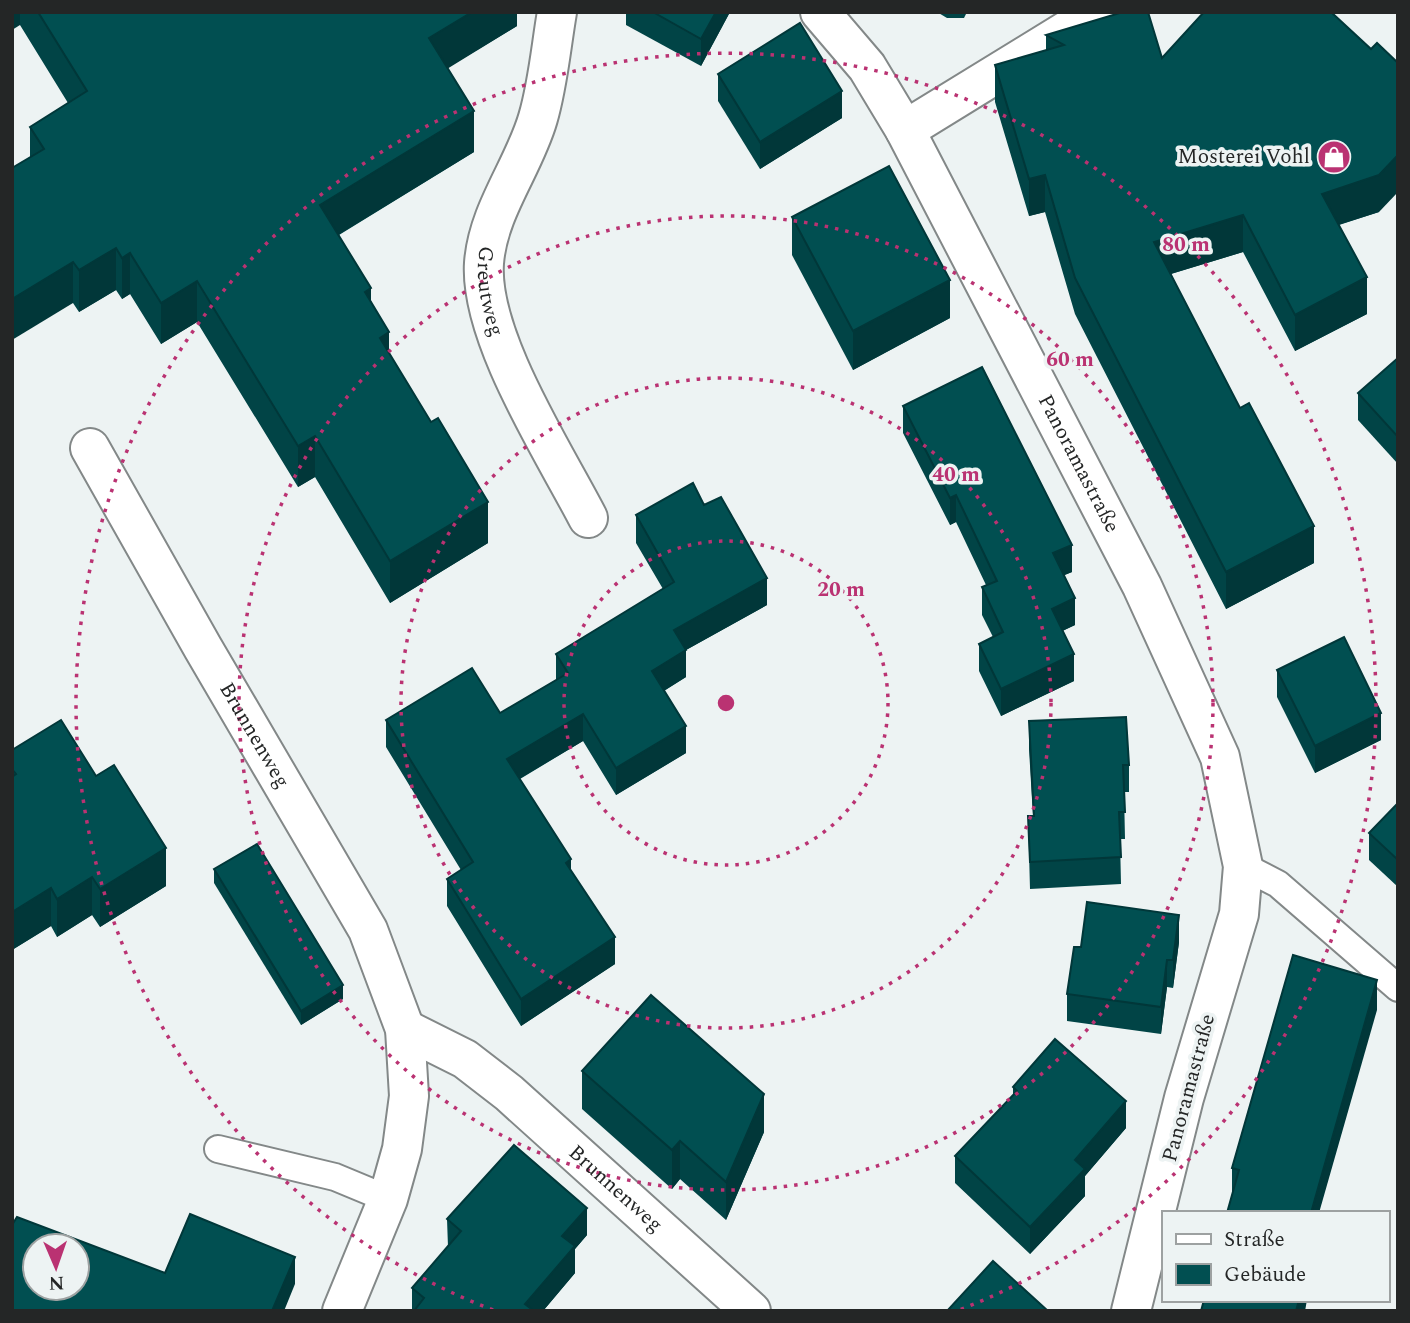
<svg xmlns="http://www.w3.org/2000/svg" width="1410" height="1323" font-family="Spectral,serif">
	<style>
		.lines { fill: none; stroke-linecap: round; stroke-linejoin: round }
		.service-casing { stroke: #838888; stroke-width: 30 }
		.minor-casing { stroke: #838888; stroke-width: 42 }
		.service { stroke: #fff; stroke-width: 26 }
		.minor { stroke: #fff; stroke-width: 38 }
		.wall { fill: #014446 }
		.shaded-wall { fill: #013739 }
		.building { fill: #014f51; stroke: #013739; stroke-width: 2; fill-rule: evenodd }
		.ring { fill: none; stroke: #ba3272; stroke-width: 3.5; stroke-dasharray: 3.5 7 }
		.labels { text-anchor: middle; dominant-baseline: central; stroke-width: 7; stroke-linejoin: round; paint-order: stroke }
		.poi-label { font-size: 21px; fill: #242626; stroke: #edf3f3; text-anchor: end }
		.street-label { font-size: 21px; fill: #242626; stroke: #edf3f3 }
		.centre { fill: #ba3272; stroke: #edf3f3; stroke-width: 3.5 }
		.ring-label { font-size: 21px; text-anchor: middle; font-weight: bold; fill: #ba3272; stroke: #edf3f3; stroke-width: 7; stroke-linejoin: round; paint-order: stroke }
	</style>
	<rect width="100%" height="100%" fill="#edf3f3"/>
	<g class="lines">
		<defs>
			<g id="service">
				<polyline points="1243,866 1278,884 1398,988"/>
				<polyline points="218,1149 335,1177 388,1199"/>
			</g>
			<g id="minor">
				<path id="s1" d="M557 12C551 47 548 84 538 118 524 167 488 210 484 263 479 337 554 452 588 518"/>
				<path id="s2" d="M820 12 867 67 905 130 1142 586 1220 757 1243 866 1239 914 1184 1098 1131 1311"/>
				<polyline points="905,130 1097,12"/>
				<path id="s3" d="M90 448 203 648 368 930 405 1029 409 1096 402 1149 388 1199 342 1311"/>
				<path id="s4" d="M405 1029 465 1059 509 1093 751 1311"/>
			</g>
		</defs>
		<use href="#service" class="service-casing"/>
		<use href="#minor" class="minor-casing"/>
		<use href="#service" class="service"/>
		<use href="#minor" class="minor"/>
	</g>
	<g class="wall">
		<polygon points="12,12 517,12 517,26 447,68 474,152 339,235 371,301 389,353 488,543 390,603 315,477 298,487 197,322 161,344 130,294 122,299 116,290 79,312 73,303 30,157 30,127 68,103"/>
		<polygon points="626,12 730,12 701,66 626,25"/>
		<polygon points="937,12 967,12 964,18 947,18"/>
		<polygon points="1046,35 1162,58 1379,212 1339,225 1367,314 1295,351 1243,252 1171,274 1314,563 1226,609 1075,314 1045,212 1029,216 995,102 995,65 1046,50"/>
		<polygon points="718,74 842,118 760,169 718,101"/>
		<polygon points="792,217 950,318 853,370 792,255"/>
		<polygon points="1398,358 1398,464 1358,420 1358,393"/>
		<polygon points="903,406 1072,572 1064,575 1075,625 1062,631 1074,681 1001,716 979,671 979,644 993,637 982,615 982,587 986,585 956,522 950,525 903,433"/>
		<polygon points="704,505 767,605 686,650 686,677 664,691 686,753 616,795 583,741 520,779 571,871 615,964 521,1026 447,906 447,879 461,870 386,747 386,720 500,713 556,680 556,654 663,589 636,543 636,515"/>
		<polygon points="1277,670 1381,740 1315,773 1277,697"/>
		<polygon points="1029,721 1129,765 1129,792 1124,792 1125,839 1120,839 1121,884 1030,889 1028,816 1033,816 1029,749"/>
		<polygon points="12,750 96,776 166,886 100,927 92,915 57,937 51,926 12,950"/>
		<polygon points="1398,803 1398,887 1369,860 1369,833"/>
		<polygon points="214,869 343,999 301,1025 214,883"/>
		<polygon points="1179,942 1173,988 1167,987 1161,1034 1067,1021 1067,994 1081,947"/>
		<polygon points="1377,1010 1232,1196 1232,1168"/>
		<polygon points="582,1071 764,1132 726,1220 680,1179 672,1189 582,1109"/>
		<polygon points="1013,1087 1126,1128 1085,1176 1085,1196 1030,1254 955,1183 955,1156 1013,1095"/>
		<polygon points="447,1219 587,1235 575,1249 575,1273 543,1311 412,1311 412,1288 448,1247"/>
	</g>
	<g class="shaded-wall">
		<polygon points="12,12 20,12 20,25 12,30"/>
		<polygon points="472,12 517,12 517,26 429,80 429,38"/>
		<polygon points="716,12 730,12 701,66 701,39"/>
		<polygon points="842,91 842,118 760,169 760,142"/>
		<polygon points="474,111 474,152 320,246 320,205"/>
		<polygon points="1398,155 1398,192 1379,212 1322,230 1322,194"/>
		<polygon points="1045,175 1045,212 1029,216 1029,179"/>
		<polygon points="1243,215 1243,252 1154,279 1154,242"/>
		<polygon points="116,248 116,290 79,312 79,270"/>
		<polygon points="130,253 130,294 122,299 122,258"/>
		<polygon points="73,262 73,303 12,340 12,299"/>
		<polygon points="1367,277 1367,314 1295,351 1295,315"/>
		<polygon points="950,280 950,318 853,370 853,331"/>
		<polygon points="197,281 197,322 161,344 161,303"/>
		<polygon points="371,288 371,329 365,292"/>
		<polygon points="389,332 389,373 380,338"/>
		<polygon points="315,436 315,477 298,487 298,446"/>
		<polygon points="956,495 956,522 950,525 950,498"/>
		<polygon points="488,502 488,543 390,603 390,561"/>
		<polygon points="1314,526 1314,563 1226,609 1226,572"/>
		<polygon points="1072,545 1072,572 1053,580 1053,553"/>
		<polygon points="767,578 767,605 686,650 686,677 652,698 652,671 674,630"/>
		<polygon points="1075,598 1075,625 1052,636 1052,609"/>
		<polygon points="1074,654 1074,681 1001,716 1001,689"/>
		<polygon points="1381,713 1381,740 1315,773 1315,746"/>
		<polygon points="583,714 583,741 507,786 507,759"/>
		<polygon points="686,726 686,753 616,795 616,768"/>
		<polygon points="166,848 166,886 100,927 100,889"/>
		<polygon points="571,859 571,886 566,863"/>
		<polygon points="92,877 92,915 57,937 57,899"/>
		<polygon points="51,888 51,926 12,950 12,912"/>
		<polygon points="1179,915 1179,942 1173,988 1173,960"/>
		<polygon points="615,937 615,964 521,1026 521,999"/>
		<polygon points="1167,960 1167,987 1161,1034 1161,1007"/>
		<polygon points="1377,980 1377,1010 1319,1213 1311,1213"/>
		<polygon points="343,985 343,999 301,1025 301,1011"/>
		<polygon points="764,1094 764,1132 726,1220 726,1182"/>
		<polygon points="1126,1101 1126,1128 1085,1176 1085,1196 1030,1254 1030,1227 1075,1160"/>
		<polygon points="680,1141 680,1179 672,1189 672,1150"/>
		<polygon points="587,1208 587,1235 575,1249 575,1273 543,1311 525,1311 525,1304 562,1236"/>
		<polygon points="295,1257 295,1284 284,1311 272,1311"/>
		<polygon points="1299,1300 1307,1300 1305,1311 1296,1311"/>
	</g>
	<g class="building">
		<polygon points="38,12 472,12 429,38 474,111 320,205 371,288 365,292 389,332 380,338 431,422 438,418 488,502 390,561 315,436 298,446 197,281 161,303 130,253 122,258 116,248 79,270 73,262 12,299 12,168 44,149 30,127 87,91"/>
		<polygon points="653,12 716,12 701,39"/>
		<polygon points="1123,12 1148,12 1162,58 1204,12 1331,12 1371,49 1377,43 1398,63 1398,155 1379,175 1322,194 1367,277 1295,315 1243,215 1154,242 1240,408 1249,403 1314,526 1226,572 1075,278 1045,175 1029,179 995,65 1064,45 1046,35"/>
		<polygon points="800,23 842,91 760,142 718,74"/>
		<polygon points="889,166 950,280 853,331 792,217"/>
		<polygon points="1398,358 1398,437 1358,393"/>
		<polygon points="982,367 1072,545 1053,553 1075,598 1052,609 1074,654 1001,689 979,644 1003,632 982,587 997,581 956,495 950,498 903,406"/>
		<polygon points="693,483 704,505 721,497 767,578 674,630 686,650 652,671 686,726 616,768 583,714 507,759 571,859 566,863 615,937 521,999 447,879 473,862 386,720 472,668 500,713 568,673 556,654 674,582 636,515"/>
		<polygon points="1344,637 1381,713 1315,746 1277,670"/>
		<polygon points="1126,717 1129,765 1123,765 1125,812 1119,812 1121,857 1030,862 1028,816 1034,816 1029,721"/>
		<polygon points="61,720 96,776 114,765 166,848 100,889 92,877 57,899 51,888 12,912 12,777 16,774 12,769 12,750"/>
		<polygon points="1398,803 1398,860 1369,833"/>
		<polygon points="257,844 343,985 301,1011 214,869"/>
		<polygon points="1087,902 1179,915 1173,960 1167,960 1161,1007 1067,994 1074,947 1081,947"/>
		<polygon points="1293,955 1377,980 1311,1213 1227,1213 1239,1170 1232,1168"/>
		<polygon points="651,995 764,1094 726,1182 680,1141 672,1150 582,1071"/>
		<polygon points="1055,1039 1126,1101 1075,1160 1085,1169 1030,1227 955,1156 1017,1091 1013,1087"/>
		<polygon points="514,1145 587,1208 562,1236 575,1246 525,1304 534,1311 414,1311 424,1298 412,1288 461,1231 447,1219"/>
		<path d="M190 1214 295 1257 272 1311H12V1225L17 1217 165 1273ZM35 1246H77V1288H35Z"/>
		<polygon points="993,1261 1048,1311 947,1311"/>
		<polygon points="1204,1300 1299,1300 1296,1311 1201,1311"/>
	</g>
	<g class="ring">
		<circle cx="726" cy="703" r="162"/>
		<circle cx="726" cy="703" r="325"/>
		<circle cx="726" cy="703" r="487"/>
		<path d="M493 1310A650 650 0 1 1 959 1310"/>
	</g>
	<defs>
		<symbol id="shop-disc" viewBox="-11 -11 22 22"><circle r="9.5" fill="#ba3272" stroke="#edf3f3"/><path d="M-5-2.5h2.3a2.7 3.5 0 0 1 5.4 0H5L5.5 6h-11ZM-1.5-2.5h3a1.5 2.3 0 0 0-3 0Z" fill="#fff"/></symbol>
	</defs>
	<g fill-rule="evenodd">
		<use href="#shop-disc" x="1315" y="138" width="38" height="38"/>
	</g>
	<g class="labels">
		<g class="poi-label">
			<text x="1310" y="157">Mosterei Vohl</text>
		</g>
		<g class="street-label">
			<text stroke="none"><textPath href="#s1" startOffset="292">Greutweg</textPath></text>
			<text stroke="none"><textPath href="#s2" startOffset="522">Panoramastraße</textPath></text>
			<text stroke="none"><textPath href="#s3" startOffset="331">Brunnenweg</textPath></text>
			<text transform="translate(1189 1088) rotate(-75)">Panoramastraße</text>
			<text stroke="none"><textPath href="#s4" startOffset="266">Brunnenweg</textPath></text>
		</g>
	</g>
	<circle cx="726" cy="703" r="10" class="centre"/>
	<g class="ring-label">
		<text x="1186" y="251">80 m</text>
		<text x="1070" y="366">60 m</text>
		<text x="956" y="481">40 m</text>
		<text x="841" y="596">20 m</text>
	</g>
	<rect width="1410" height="1323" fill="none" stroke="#242626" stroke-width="28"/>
	<rect x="1162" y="1211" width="228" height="91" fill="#edf3f3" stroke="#9da1a1" stroke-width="2"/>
	<rect x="1176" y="1234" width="35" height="10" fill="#ffffff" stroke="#9da1a1" stroke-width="2"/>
	<text x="1224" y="1246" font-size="21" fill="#242626">Straße</text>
	<rect x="1176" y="1264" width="35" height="21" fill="#014f51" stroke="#9da1a1" stroke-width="2"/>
	<text x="1224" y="1281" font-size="21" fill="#242626">Gebäude</text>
	<g transform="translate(56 1267) rotate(178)"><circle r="33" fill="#edf3f3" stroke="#9da1a1" stroke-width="2"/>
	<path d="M0-5L12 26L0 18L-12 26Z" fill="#ba3272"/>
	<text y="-10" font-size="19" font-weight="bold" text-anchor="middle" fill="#242626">N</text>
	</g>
</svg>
